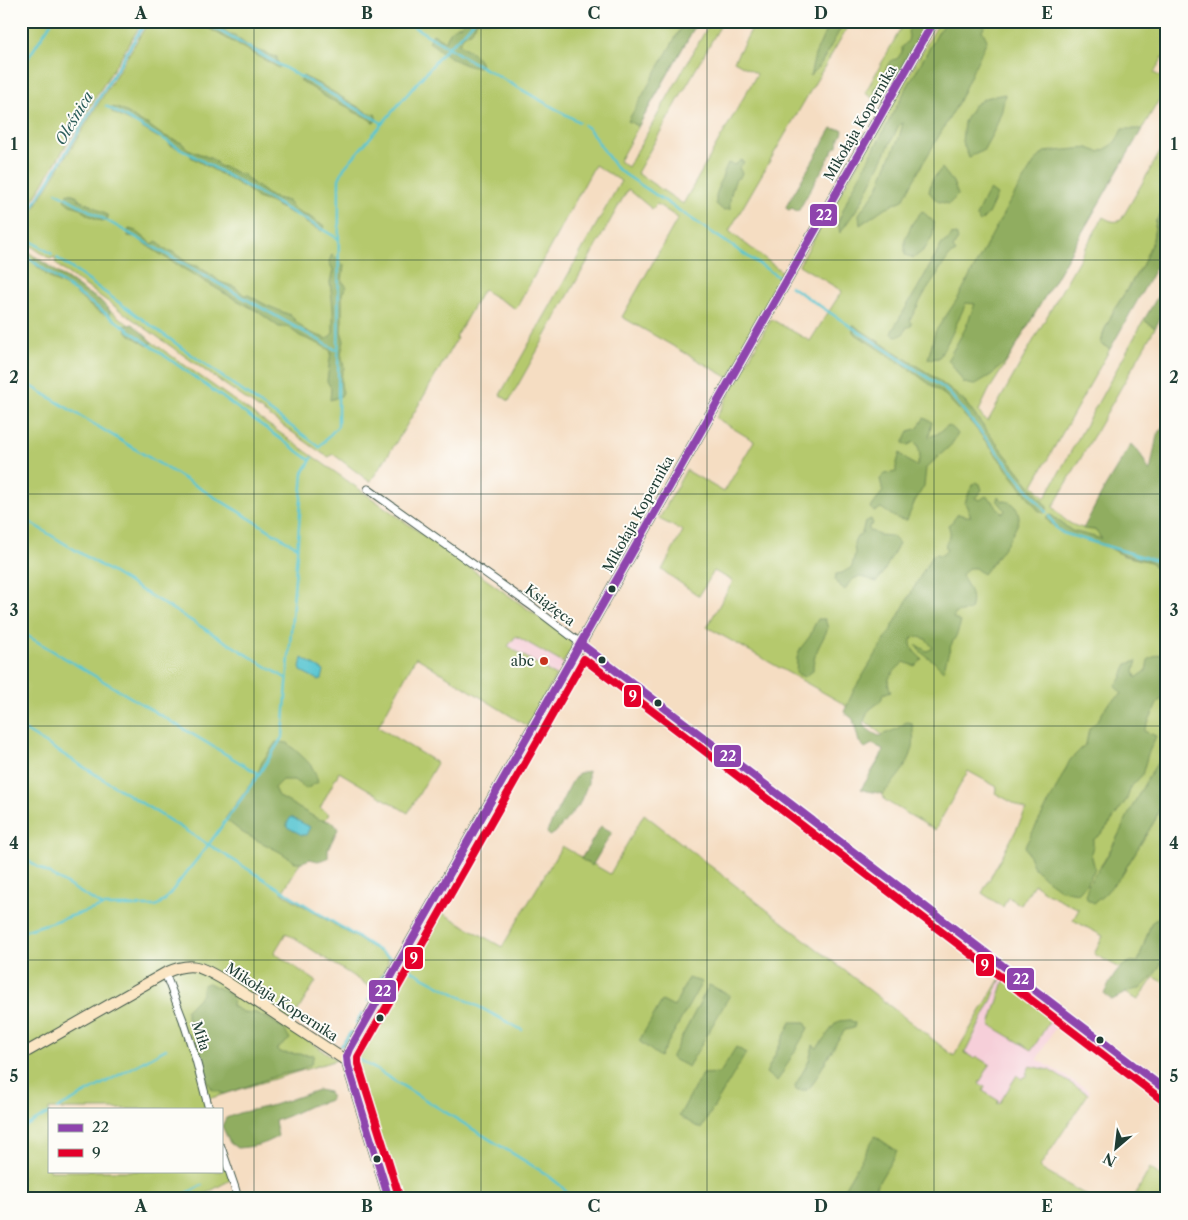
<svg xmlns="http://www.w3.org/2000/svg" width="1188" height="1220" font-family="'Libre Caslon Text',serif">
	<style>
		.built { fill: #f6cfd9 }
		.green { fill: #b5c96d; stroke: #6a8350 }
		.forest { fill: #90ad60; stroke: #58754a }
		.water { fill: #5ac6d2; stroke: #3c8283 }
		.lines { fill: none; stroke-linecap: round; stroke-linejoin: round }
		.stream { stroke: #5ac6d2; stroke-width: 2.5 }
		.street-casing { stroke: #3f5549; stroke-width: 9 }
		.secondary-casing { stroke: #3f5549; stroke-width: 12 }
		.street { stroke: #fff; stroke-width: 7 }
		.secondary { stroke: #fbe6c4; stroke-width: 10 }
		.bus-1-casing { stroke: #fdfcf7; stroke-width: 11 }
		.bus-2-casing { stroke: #fdfcf7; stroke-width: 11 }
		.bus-1 { stroke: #8e44ad; stroke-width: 8 }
		.bus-2 { stroke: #e4002b; stroke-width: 8 }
		.grid { fill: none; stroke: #1f3d34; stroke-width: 1; stroke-opacity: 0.55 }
		.bus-dot { fill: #1f3d34; stroke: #fdfcf7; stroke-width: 2 }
		.poi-dot { fill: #c8321e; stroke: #fdfcf7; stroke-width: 2 }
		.labels { text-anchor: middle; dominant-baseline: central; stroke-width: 4; stroke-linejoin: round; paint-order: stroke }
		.street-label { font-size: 14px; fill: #1f3d34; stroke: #fdfcf7 }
		.poi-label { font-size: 14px; fill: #1f3d34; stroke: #fdfcf7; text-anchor: end }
		.water-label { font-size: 15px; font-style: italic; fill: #2e5f5c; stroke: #fdfcf7 }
		.line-badge { stroke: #fdfcf7; stroke-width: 2 }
		.badge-label { font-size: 14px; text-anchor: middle; font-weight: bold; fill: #fff }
		.neatline { fill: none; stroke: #1f3d34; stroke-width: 2 }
		.grid-label { font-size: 16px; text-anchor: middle; font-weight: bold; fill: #1f3d34 }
	</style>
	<rect width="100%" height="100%" fill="#fdfcf7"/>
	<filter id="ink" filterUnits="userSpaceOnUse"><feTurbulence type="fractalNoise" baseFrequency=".02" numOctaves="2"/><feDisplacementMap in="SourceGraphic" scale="10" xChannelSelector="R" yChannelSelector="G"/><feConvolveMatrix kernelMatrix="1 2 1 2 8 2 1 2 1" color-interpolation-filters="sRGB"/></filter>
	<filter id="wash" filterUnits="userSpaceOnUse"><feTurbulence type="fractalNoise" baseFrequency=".0096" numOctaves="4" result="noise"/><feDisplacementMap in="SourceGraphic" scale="20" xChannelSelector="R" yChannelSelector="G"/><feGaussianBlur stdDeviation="1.12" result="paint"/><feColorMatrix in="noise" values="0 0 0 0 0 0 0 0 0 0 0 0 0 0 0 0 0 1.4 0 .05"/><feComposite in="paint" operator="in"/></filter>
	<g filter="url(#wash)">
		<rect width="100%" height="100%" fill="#f5ddc2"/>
		<g class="built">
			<polygon points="515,635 563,663 556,676 508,647"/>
			<polygon points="1002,975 1059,1021 1037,1059 1090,1091 1039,1168 926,1106"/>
		</g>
		<g class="green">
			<polygon points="21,21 143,21 68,142 21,220"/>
			<path d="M149 21H698L619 161 628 167 711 21H723L637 173 683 204 757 74 734 61 756 21H851L729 231 785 274 729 378 622 317 678 218 657 204 652 209 628 189 509 401 500 395 621 181 595 165 516 309 485 291 484 289 482 291 456 337 457 338C429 387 402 436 370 482L333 454 329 457 323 454 63 270 56 264 55 257 50 259 21 239V230Z"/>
			<polygon points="905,21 929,21 882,104 865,93"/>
			<path d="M940 21H1167V50L1154 73 1167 80V86L1008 360 989 390 979 411C981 416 983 419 988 421L1103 217C1110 221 1114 223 1121 220L1167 140V203L1156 221 1153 240 1143 264 1114 310 1104 331 1101 344 1110 349 1033 485 1045 498 1144 320 1155 328 1053 507C1067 524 1073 527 1095 530L1110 548 1124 556 1151 562 1167 583V746L1164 754 1104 861 1091 880 1121 876 1155 820 1167 790V984L1154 977 1138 1000 1124 992 1133 975 1094 954 1103 936 1073 920 1079 909 1047 893 1034 884 1021 905 1008 897 1003 907 982 893 1014 834 1026 810 995 793 997 787 968 771 935 830 886 801 869 776 890 741 842 703 707 627 733 581 714 571 699 596 662 570 683 531 659 519 686 470 724 492 754 441 716 418 771 319 810 341 842 291 799 265Z"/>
			<polygon points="21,247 84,291 152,342 570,639 573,646 563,663 516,636 508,646 556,676 527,726 416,657 378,727 437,763 408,813 339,772 320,808 329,814 282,893 388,957 388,963 373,989 286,933 274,953 316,981 288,1027 337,1060 208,1099 211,1109 49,1109 49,1171 221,1171 221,1143 232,1179 196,1199 21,1199"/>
			<polygon points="644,814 954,1056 1002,975 992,999 965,1053 975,1059 977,1057 990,1065 979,1083 985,1087 983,1091 999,1101 997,1103 999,1104 1017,1075 1023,1079 1025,1076 1026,1077 1028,1075 1026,1074 1030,1066 1049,1070 1088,1094 1039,1168 1093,1199 392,1199 355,1077 357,1051 437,910 502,947 562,846 610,874"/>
			<polygon points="1009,977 1055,1012 1032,1050 990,1025 1005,978 1007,979"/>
			<polygon points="1150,1168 1167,1181 1167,1199 1133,1199"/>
		</g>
		<g class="forest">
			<path d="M196 21H209L220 30 224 29 229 35H235C241 42 249 47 258 51 260 52 263 52 265 53 270 55 272 56 277 57V61L280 65 279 68Z"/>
			<path d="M464 21H477L472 31 463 36 459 44C468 50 479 56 481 66 467 72 440 50 429 42L433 34 445 41 452 29 462 24Z"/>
			<polygon points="685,21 698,21 638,126 628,121"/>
			<polygon points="830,21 845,21 819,67 810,76 815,55"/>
			<path d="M912 21H929L882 104 874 99 875 87C881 84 884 80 883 73 890 66 886 60 897 59L902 52V47L908 41 909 36 908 31 911 28Z"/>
			<polygon points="945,21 988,21 982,30 987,40 957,105 922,165 903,200 883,209 860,225 859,214 878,188 889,160 899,138 903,123 899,125 861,203 840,233 838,222 849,196 907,87"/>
			<polygon points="303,76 323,86 368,113 371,113 375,114 377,120 373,122 366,117 354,112 348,107 329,99 300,80"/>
			<polygon points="1005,94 1002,110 995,129 983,151 969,157 962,142 964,122 973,106 985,98"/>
			<polygon points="109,107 117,108 128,113 140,122 147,124 162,135 182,143 188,149 210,158 215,161 219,166 227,168 239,174 244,175 250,181 271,197 288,201 293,208 301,214 310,217 320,224 324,225 325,227 322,231 306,223 299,216 290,213 270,202 257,198 247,189 191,157 190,153 170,145 167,140 157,137 142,128 139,124 132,122 113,113"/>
			<path d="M832 128 835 129H842L843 130 842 135 839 138 838 146 832 150V153C828 157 827 162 824 167 815 180 807 196 799 210L796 211 792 208 789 210 787 209 786 207 788 203Z"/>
			<path d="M1122 129H1142L1008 360 991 375 974 385 964 383 948 359 965 329 975 304 966 303 951 336 939 358 928 359 935 332 958 298 1008 205 1034 163 1044 152 1088 148 1099 152C1113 146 1116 143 1122 129Z"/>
			<path d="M741 160 744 162 739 168 742 173 740 177 736 179C732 188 729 200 730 209L723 210 716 204V195L719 187 718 185C723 178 724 170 728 163L735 165Z"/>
			<polygon points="942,168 953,182 958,195 949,204 937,201 929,192 932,180"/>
			<polygon points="990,190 997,195 988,214 980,222 976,216 987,193"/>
			<path d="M68 193 76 195 80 201C90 204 100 210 108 216L107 221H102L92 217 85 213 78 207 70 205 64 200Z"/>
			<polygon points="1167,203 1167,248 1110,349 1101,344 1104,331 1114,310 1143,264 1153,240 1156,221"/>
			<polygon points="922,211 934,222 933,235 925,249 914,258 905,255 905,239 913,222"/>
			<path d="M129 229 136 231 152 244 157 241 164 249 173 252 190 265 197 266 213 276 220 282 235 287 244 295H248L266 305 290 315 306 331 327 339 333 333V309L330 282 333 270 329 262 332 254 344 265 342 281 347 287 342 293V319L341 331 344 341 341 353 344 368C340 375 340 385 343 392L341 396 330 400 331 388 327 381 331 351 319 344 300 336 288 327H279L257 311 224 293 171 261 149 247 136 237 128 236Z"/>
			<path d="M956 234 958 239 953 248 956 252 950 255 938 272 937 275 924 294 910 320 912 323 911 326 906 328C904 336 899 338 892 334V331L917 289 942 244 950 238 951 235Z"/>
			<path d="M36 257 84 291 100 300 110 311 109 316C92 310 86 302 73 291 68 287 61 284 55 281 46 275 38 268 31 260Z"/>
			<polygon points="1167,280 1167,307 1155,328 1144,320"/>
			<polygon points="133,324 152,342 148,346 130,335 123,326"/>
			<polygon points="853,325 934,377 958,396 965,402 993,439 1040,498 1047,507 1047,511 1044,513 1038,510 974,426 946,396 909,369 857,335 853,332"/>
			<path d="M924 418 932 422 929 437C929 437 936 434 937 434 947 427 948 421 958 434L951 445 926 468 924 486 915 501 907 520C896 521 890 513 881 508L874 512 871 508 883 491 880 479 885 474 896 472V466L900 453 908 461 917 466 920 456 918 445 914 442 908 445 903 443 909 431 918 428Z"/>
			<polygon points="1167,422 1167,583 1151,562 1124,555 1110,548 1061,533 1047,520 1047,517 1051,515 1072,531 1102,539 1095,530 1083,529 1105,487 1131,444 1141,455 1150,472 1157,435"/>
			<path d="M976 482 980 484 982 490 975 498 980 500 986 496C993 501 997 508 1003 514L1005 510 997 500 998 496 1003 501C1008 501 1013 503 1016 507 1018 510 1019 515 1019 518 1018 531 992 564 983 574L975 568H968L962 575C968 589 975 593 970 610L956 613 953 618 961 622 957 634 951 645 943 671 933 661 922 653 916 645 927 651 933 648 926 639 915 636 911 639C910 648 915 653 922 659L915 666 904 662C895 671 883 678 891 691L883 694 881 701 869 710 863 723C867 730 873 733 879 736 891 731 896 731 906 722L912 723C913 732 915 742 912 751 907 768 894 781 883 794 876 792 868 792 861 789L880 759 883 749 872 744 865 748 859 742 853 719 844 712 854 690 889 633 931 557 936 554 942 555 947 550C943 542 948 543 950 536 951 532 949 528 948 525L952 522 958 514 965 516H971L965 503 972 485Z"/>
			<path d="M871 519 873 524 869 526V530L879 535 892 536 899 543 882 575 876 582C869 579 859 574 852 580 849 582 847 587 845 590L835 581 836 574 842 573 852 567 855 553 854 543 857 537 862 533 865 522Z"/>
			<path d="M818 619H825L828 628C822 643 812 654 813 671L804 677 796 673 797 658 800 649 810 636 814 626Z"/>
			<polygon points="1159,654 1167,659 1167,695 1158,702 1144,731 1156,736 1148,754 1142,775 1131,787 1127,799 1111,822 1102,833 1093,840 1093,846 1091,853 1095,869 1086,884 1078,893 1061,890 1046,879 1034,868 1025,846 1052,797 1070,760 1086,744 1089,729 1098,720 1108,704 1122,694 1115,686 1121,679 1127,664 1137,661 1134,670 1136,678 1146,671 1148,660"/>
			<path d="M276 742 288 743C301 757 314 762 318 782L306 789 294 780H282L274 788 278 796 318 819 333 822 338 829 328 849V858L318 861 310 859 302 862H295L280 852 243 833 225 819 257 775 262 762Z"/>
			<path d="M1167 746V790L1155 820 1121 876 1104 895 1094 903 1087 899C1083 885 1097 873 1104 862 1119 837 1130 808 1145 783 1152 770 1161 759 1167 746Z"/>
			<polygon points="588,771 588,783 579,805 555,833 549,836 547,832 565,795 573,780 579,773"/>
			<polygon points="601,826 612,832 592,866 581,859"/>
			<path d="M1167 911V954L1154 975 1141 988 1129 991 1112 1000 1104 994C1109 984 1118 965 1130 962 1133 961 1135 962 1138 962L1151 923Z"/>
			<polygon points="688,978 702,982 660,1057 639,1041 662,1001 674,1007"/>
			<polygon points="209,983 233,996 232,1006 243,1012 256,1013 272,1021 284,1029 290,1039 276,1050 283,1053 314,1055 311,1064 301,1070 279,1075 225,1094 213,1090 208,1083 194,1037 188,1021 186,1010 202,994 203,985"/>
			<polygon points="709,985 730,995 688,1067 671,1058"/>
			<polygon points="850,1020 855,1023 854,1028 845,1030 838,1040 812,1085 807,1090 796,1090 795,1086 809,1061 813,1045 817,1048 835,1024 839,1021"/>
			<polygon points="791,1022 805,1022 808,1028 777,1082 766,1073"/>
			<polygon points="736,1047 746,1053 701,1129 679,1116 702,1074 720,1073"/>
			<path d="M318 1090 329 1092 331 1100 309 1106 288 1116 275 1121 278 1136C266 1145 251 1147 237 1148L230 1143 222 1126 226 1118 239 1113 274 1105Z"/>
			<polygon points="875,1136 897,1151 869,1199 838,1199"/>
		</g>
		<g class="water">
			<polygon points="302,658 324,671 322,679 318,680 301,671 300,667"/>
			<polygon points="291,817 310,827 306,835 302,835 287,827 287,823"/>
		</g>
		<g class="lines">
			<g class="stream">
				<polyline points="202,21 382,123"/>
				<polyline points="404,21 464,57 579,122"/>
				<polyline points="1150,21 1167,26"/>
				<polyline points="21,69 52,21"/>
				<polyline points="106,106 339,239"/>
				<polyline points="584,125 589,129 616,168 623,173 780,278"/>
				<polyline points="56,192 338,351"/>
				<polyline points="21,226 146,21"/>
				<polyline points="21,235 52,254"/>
				<polyline points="21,252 31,260 310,460"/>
				<polyline points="57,258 320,447"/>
				<polyline points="790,286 942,387 950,394 1046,512"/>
				<polyline points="21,380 297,547"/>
				<polyline points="319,447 338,426 339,179 344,168 448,47 460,37 474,21"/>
				<polyline points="1049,516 1057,529 1063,533 1167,564"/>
				<polyline points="21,517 287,679"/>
				<polyline points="21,632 259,774"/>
				<polyline points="21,728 394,960"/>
				<polyline points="21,857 103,906"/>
				<polyline points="21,932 103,906 156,906 164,901 209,844 259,774 283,736 303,473 312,458"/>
				<polyline points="368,1001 386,971"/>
				<polyline points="379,1008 403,966 522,1030"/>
				<polyline points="356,1023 362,1013"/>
				<polyline points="341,1046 351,1032"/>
				<polyline points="354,1056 546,1174 560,1185 573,1199"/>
				<polyline points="355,1073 354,1056 356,1050 371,1023"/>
				<polyline points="57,1109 166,1049"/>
				<polyline points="21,1129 49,1113"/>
				<polyline points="21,1195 22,1199"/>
				<polyline points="176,1199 202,1185"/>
			</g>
		</g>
	</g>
	<g filter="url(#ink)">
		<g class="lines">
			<defs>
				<g id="street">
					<polyline points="368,489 533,607 1167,1091"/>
					<polyline points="165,973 183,1020 196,1060 209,1109"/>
					<polyline points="221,1147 235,1188 238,1199"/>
				</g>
				<g id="secondary">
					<path d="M21 1055 165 973C191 961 199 966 222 979L342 1058 347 1060"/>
					<polyline points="389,1199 348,1066 347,1057 350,1049 934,21"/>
				</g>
			</defs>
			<use href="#street" class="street-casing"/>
			<use href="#secondary" class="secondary-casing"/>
			<use href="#street" class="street"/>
			<use href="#secondary" class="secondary"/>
			<defs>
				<g id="bus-1">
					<polyline points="581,644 1167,1091"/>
					<polyline points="389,1199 348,1066 347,1057 350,1049 934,21"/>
				</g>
				<polyline id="bus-2" points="399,1196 358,1064 358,1057 584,659 1161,1099"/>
			</defs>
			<use href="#bus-1" class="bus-1-casing"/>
			<use href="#bus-2" class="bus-2-casing"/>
			<use href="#bus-1" class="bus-1"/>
			<use href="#bus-2" class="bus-2"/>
		</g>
	</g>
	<path class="grid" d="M254 21V1199M481 21V1199M707 21V1199M934 21V1199M21 260H1167M21 494H1167M21 726H1167M21 960H1167"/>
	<g class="bus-dot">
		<circle cx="612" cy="589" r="4.5"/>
		<circle cx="602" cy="660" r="4.5"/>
		<circle cx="658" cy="703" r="4.5"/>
		<circle cx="380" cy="1018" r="4.5"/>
		<circle cx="1100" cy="1040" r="4.5"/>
		<circle cx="377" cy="1159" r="4.5"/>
	</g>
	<circle class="poi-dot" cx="544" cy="661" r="5"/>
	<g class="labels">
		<g class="street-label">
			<text transform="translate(860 123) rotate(-60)">Mikołaja Kopernika</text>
			<text transform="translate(638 514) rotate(-61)">Mikołaja Kopernika</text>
			<text transform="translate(550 605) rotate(37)">Książęca</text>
			<text transform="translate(282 1002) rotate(33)">Mikołaja Kopernika</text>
			<text transform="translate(201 1036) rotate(72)">Miła</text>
		</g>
		<g class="poi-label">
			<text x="534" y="661">abc</text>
		</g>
		<g class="water-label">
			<text transform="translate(74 118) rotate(-59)">Oleśnica</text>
		</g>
	</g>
	<g class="line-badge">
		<rect x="809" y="203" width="29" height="24" rx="5" fill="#8e44ad"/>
		<rect x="623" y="684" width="19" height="24" rx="5" fill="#e4002b"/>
		<rect x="713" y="744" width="29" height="24" rx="5" fill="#8e44ad"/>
		<rect x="404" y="946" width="20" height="24" rx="5" fill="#e4002b"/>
		<rect x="975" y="953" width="20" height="24" rx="5" fill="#e4002b"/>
		<rect x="1006" y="967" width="29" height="24" rx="5" fill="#8e44ad"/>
		<rect x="368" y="979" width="29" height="24" rx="5" fill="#8e44ad"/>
	</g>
	<g class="badge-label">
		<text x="824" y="220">22</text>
		<text x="633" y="701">9</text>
		<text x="728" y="761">22</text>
		<text x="414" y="963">9</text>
		<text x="985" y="970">9</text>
		<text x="1021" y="984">22</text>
		<text x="383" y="996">22</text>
	</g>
	<rect width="1188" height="1220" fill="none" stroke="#fdfcf7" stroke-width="55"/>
	<rect x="48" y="1108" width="175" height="65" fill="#fdfcf7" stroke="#a4b0a9"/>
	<rect x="58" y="1124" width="25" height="8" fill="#8e44ad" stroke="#a4b0a9"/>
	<text x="92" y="1132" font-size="15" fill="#1f3d34">22</text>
	<rect x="58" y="1149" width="25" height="8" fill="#e4002b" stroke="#a4b0a9"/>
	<text x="92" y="1158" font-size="15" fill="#1f3d34">9</text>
	<g transform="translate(1116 1148) rotate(208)" stroke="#fdfcf7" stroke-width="4" paint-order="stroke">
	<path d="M0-4L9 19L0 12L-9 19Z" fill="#1f3d34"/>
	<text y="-8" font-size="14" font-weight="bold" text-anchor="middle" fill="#1f3d34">N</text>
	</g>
	<rect x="28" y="28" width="1132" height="1164" class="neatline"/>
	<g class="grid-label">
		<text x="141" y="19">A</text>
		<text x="367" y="19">B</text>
		<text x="594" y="19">C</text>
		<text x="821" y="19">D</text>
		<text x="1047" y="19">E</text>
		<text x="14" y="150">1</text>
		<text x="1174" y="150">1</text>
		<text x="14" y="383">2</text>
		<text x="1174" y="383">2</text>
		<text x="14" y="616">3</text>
		<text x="1174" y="616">3</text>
		<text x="14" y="849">4</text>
		<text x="1174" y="849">4</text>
		<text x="14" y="1082">5</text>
		<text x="1174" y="1082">5</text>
		<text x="141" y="1212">A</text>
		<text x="367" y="1212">B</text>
		<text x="594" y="1212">C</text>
		<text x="821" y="1212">D</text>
		<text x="1047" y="1212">E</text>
	</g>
</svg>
